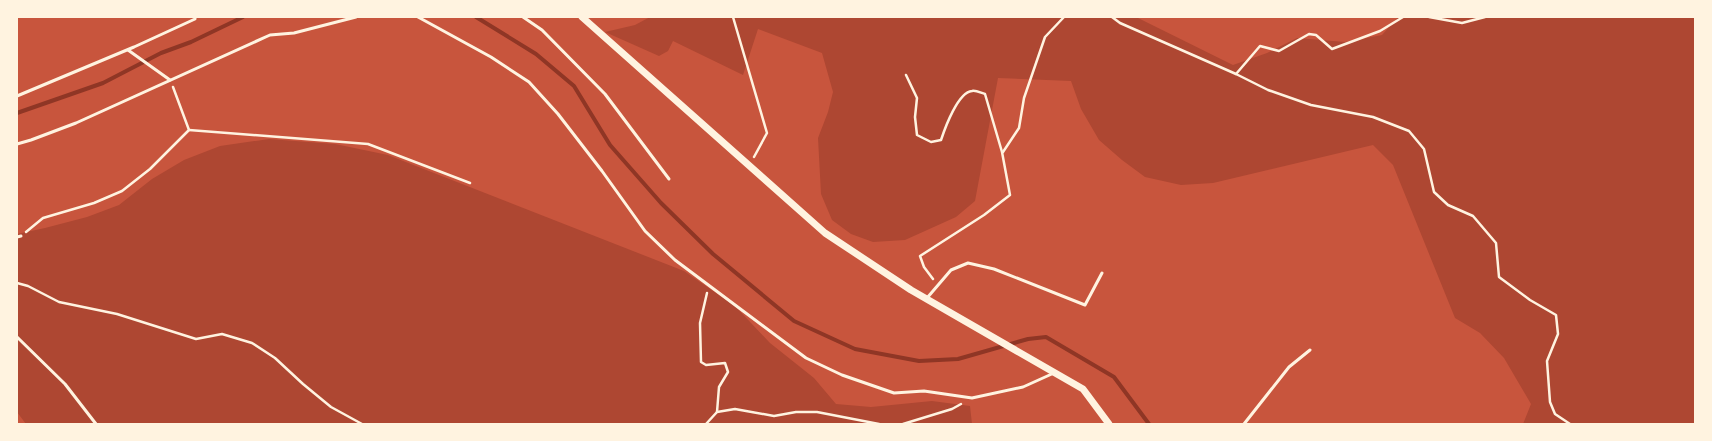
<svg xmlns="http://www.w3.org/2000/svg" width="1712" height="441" font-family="'Roboto Condensed',sans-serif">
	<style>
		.green { fill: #ae4732 }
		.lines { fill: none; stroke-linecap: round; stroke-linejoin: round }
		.stream { stroke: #8f3625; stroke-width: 4 }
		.path { stroke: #fff3e0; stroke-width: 2.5 }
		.service { stroke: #fff3e0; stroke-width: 3 }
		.tertiary { stroke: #fff3e0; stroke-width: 7 }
	</style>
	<rect width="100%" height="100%" fill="#c8553d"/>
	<g class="green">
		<polygon points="650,17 1136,17 1233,65 1267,53 1297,38 1345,42 1382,35 1398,17 1695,17 1695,424 1523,424 1531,404 1504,358 1480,333 1455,318 1393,165 1373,145 1213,183 1181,185 1145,177 1122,160 1099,140 1081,109 1071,81 998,78 975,201 956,217 905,240 873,242 851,234 832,220 821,194 818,138 828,112 833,92 822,53 758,29 743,75 673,41 668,51 659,56 605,32 635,25"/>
		<polygon points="269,139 335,144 388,155 684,271 735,306 770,343 814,378 836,404 871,407 932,401 970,406 972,424 26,424 17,412 17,234 45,228 87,217 119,205 152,179 184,160 220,146"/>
	</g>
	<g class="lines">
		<g class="stream">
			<polyline points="476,17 536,54 574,86 610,145 661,203 713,254 794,321 855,349 919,361 958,359 1028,339 1046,337 1114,377 1149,424"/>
			<polyline points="17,113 103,83 161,53 191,42 243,17"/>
		</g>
		<g class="path">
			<polyline points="733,17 767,133 754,157"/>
			<polyline points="1112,17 1120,23 1236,74 1268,90 1311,105 1373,117 1409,131 1424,149 1434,192 1448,205 1473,216 1496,243 1499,277 1530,300 1556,315 1558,334 1547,361 1550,402 1555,414 1570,424"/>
			<polyline points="1429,17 1462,23 1485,17"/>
			<polyline points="1236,74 1260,46 1279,51 1309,34 1316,35 1332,49 1380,31 1403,17"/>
			<path d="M906 75 917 98 915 117 917 135 931 142 941 140C945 128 958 92 972 91 976 90 981 93 985 94L1002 152 1010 195 984 215 920 256 924 267 933 279"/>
			<polyline points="189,130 368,144 470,183"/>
			<polyline points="1003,152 1019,128 1024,98 1045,37 1064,17"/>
			<polyline points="26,232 43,218 94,203 122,191 150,169 189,130 173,87"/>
			<polyline points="17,283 28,286 59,302 117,314 196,339 222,334 252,343 275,358 303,384 331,407 362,424"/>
			<polyline points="707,293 700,323 701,362 706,365 725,363 728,372 719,387 717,412"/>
			<polyline points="706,424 717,412 735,409 774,416 796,412 817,412 879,424"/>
			<polyline points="903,424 952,409 961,404"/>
		</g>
		<g class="service">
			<polyline points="418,17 491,57 529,82 558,114 602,171 645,231 675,260 806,358 842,375 894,393 924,391 972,398 1023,387 1054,373"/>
			<polyline points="523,17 542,30 605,94 669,179"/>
			<polyline points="128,50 170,80"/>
			<polyline points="17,96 134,47 195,19 195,17"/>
			<polyline points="17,144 31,140 76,123 270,35 294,33 356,17"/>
			<polyline points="17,237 21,236"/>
			<polyline points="927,298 951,270 968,263 994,269 1085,305 1102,273"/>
			<polyline points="17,337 65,384 96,424"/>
			<polyline points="1244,424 1289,367 1310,350"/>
		</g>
		<polyline class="tertiary" points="582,17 825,233 911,290 1083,389 1109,424"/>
	</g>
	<rect width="1712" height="441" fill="none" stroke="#fff3e0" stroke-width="36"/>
</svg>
